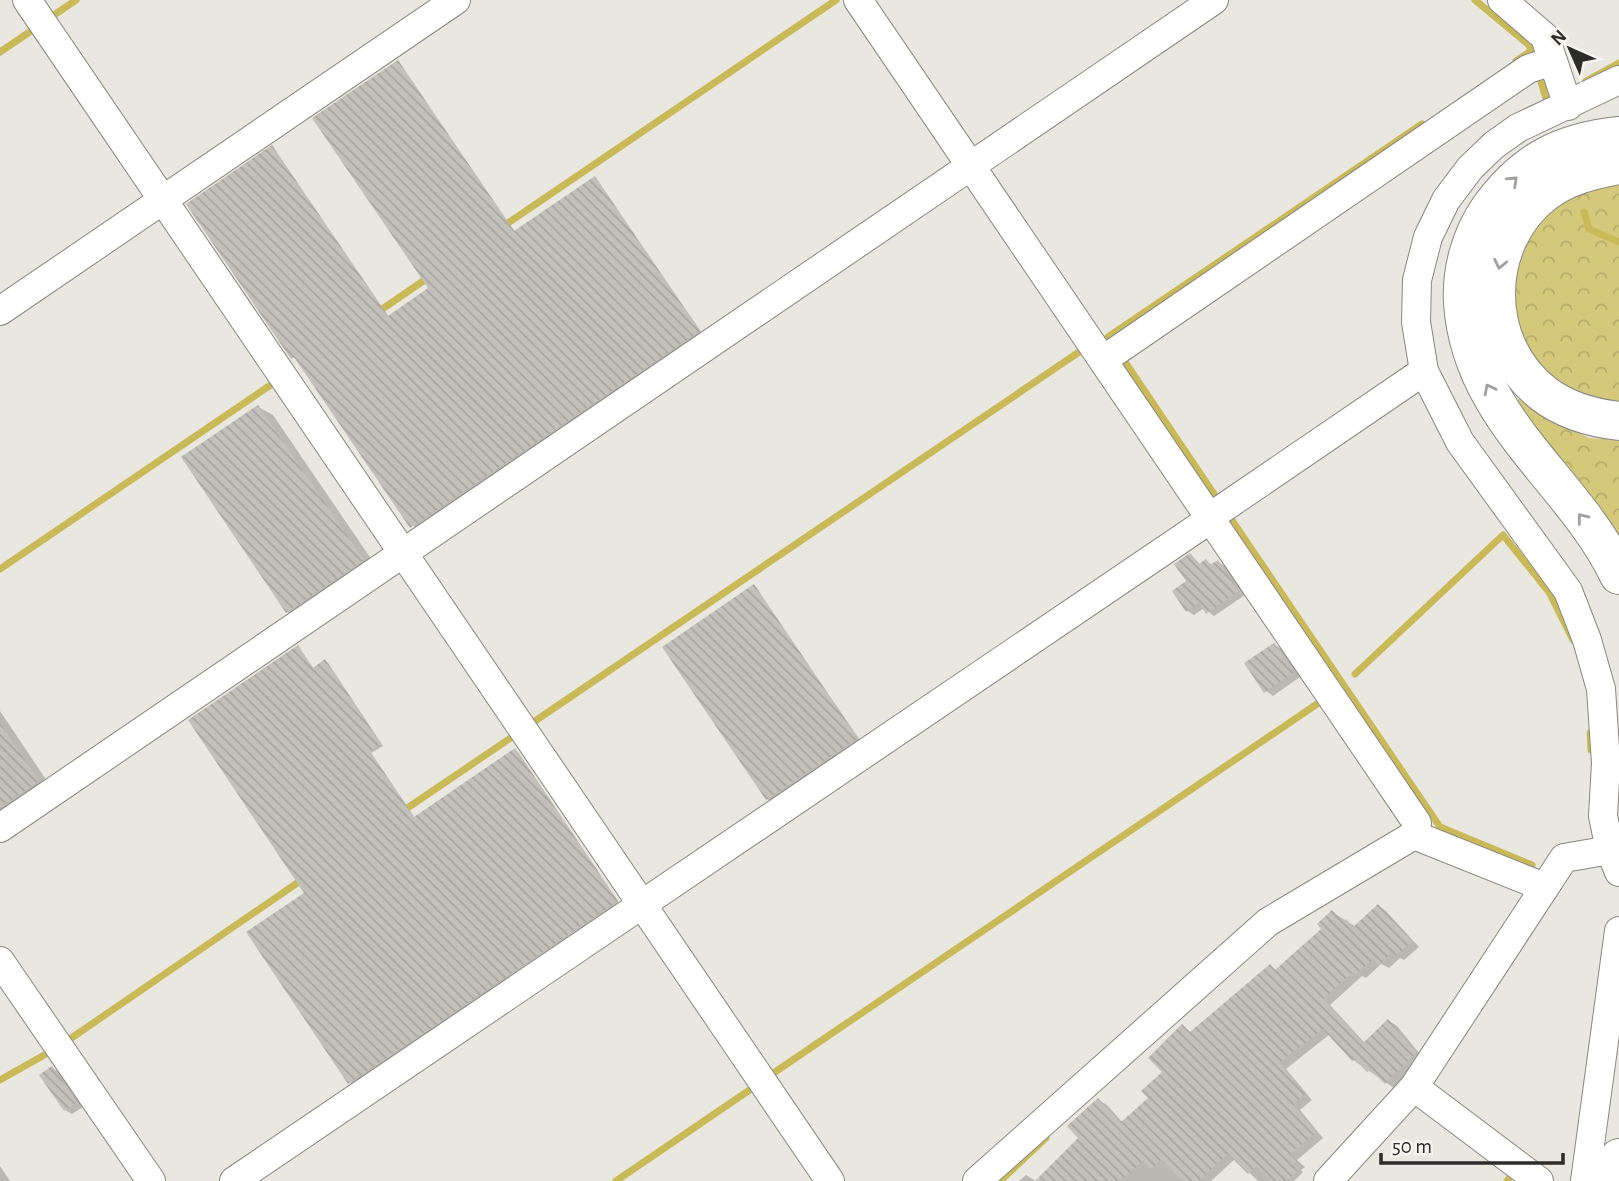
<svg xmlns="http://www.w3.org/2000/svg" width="1619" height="1181" font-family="'Alegreya Sans',sans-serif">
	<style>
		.forest { fill: url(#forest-crowns) }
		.shadow { fill: #0003 }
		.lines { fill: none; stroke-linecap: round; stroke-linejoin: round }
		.stream { stroke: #caba57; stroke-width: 7 }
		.building { fill: url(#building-back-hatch) }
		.minor-casing { stroke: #888781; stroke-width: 30 }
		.motorway-casing { stroke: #888781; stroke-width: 40 }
		.minor { stroke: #fff; stroke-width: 28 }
		.motorway { stroke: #fff; stroke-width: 38 }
		.oneway { stroke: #a0a09f }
	</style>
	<defs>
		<pattern id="forest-crowns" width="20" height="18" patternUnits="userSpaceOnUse" patternTransform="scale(1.75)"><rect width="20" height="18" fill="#d4c87b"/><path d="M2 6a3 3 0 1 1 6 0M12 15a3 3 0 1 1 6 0" fill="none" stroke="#b6ac6a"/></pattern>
		<pattern id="building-back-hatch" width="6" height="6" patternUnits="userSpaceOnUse" patternTransform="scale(1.75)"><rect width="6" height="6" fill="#c1c0b9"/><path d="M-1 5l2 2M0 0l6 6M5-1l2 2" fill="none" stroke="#a6a59f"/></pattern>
	</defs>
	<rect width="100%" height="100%" fill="#e8e7e0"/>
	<g class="forest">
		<polygon points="1619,183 1619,409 1556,386 1515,337 1513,268 1532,230 1563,200"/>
		<polygon points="1524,396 1554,421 1589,438 1619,440 1619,547 1511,403"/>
	</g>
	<g class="shadow">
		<polygon points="398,62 515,232 595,178 702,333 415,528 297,358 292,358 272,147 389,317 430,289"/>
		<polygon points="258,407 273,415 378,569 302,620 287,612"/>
		<polygon points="1191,555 1201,565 1206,561 1213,565 1218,562 1225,566 1245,595 1214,616 1204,608 1194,615 1188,611 1174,592 1188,582"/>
		<polygon points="754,587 860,740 770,801 767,799"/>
		<polygon points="1274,645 1282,649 1300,677 1273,696 1266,691"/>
		<polygon points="298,647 314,669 325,661 328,663 383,746 371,753 415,818 518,752 619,903 352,1084 349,1082 307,893"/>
		<polygon points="0,711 53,790 0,831"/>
		<polygon points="1378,906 1386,911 1419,947 1404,960 1400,958 1389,968 1381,964 1366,978 1362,976 1330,1005 1365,1043 1389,1021 1397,1026 1424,1059 1394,1088 1353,1060 1330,1034 1286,1069 1312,1100 1300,1110 1323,1138 1297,1160 1305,1167 1301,1170 1303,1172 1294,1181 1258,1181 1235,1159 1211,1181 1038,1181 1081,1138 1098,1100 1107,1105 1123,1123 1150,1098 1165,1072 1182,1026 1192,1033 1271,967 1277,970 1323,929 1332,912 1356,927"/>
		<polygon points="52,1068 59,1072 83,1107 72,1114 65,1110"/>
		<polygon points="0,1166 10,1181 0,1181"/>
		<polygon points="1026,1175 1034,1180 1035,1181 1019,1181"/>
	</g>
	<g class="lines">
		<g class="stream">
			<polyline points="1475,0 1529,45 1532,54"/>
			<polyline points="54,15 76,0"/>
			<polyline points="0,52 34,29"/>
			<polyline points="1516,61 1531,51"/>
			<polyline points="1538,72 1547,102"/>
			<polyline points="1586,81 1619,63"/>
			<polyline points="1584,212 1589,229 1619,242"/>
			<polyline points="502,227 836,0"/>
			<polyline points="375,314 429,277"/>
			<polyline points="1115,346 1108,337 1422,124"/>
			<polyline points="1121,356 1220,503"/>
			<polyline points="1227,513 1440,827 1532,865"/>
			<polyline points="0,569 275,382"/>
			<polyline points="1355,674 1503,535 1549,592 1573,640"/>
			<polyline points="532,723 1085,348"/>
			<polyline points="1590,733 1591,750"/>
			<polyline points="400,813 515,735"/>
			<polyline points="70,1039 303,879"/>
			<polyline points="772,1074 1317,704"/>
			<polyline points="0,1080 46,1054"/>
			<polyline points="616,1181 754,1087"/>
			<polyline points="1000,1181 1046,1138"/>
			<polyline points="1507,1181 1510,1177"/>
		</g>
	</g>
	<g class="building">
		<polygon points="398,60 514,231 595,176 700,331 410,528 294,357 291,359 186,204 272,145 388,316 428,288 312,118"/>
		<polygon points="258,405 364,560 286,613 181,457"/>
		<polygon points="1190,553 1199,564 1206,559 1210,565 1218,560 1239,591 1206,614 1199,603 1186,612 1172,591 1186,581 1174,564"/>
		<polygon points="754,584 858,738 766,800 662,647"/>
		<polygon points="1274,643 1294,672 1264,693 1244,663"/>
		<polygon points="298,645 313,668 325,659 381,744 370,751 414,817 515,748 618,901 348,1084 246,932 304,893 188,720"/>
		<polygon points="0,723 39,781 0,808"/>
		<polygon points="1378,904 1412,941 1395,957 1391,953 1379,965 1373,959 1356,974 1353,972 1323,999 1363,1043 1388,1019 1416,1053 1385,1084 1370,1070 1367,1072 1355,1059 1352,1061 1323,1029 1279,1063 1305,1094 1293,1105 1316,1133 1290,1154 1297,1161 1294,1164 1299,1169 1287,1181 1271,1181 1256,1166 1248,1174 1228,1154 1198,1181 1182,1181 1162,1159 1151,1169 1143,1161 1120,1181 1035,1181 1078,1138 1067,1126 1098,1098 1120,1123 1148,1098 1141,1091 1162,1072 1148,1058 1182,1024 1190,1032 1270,964 1275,970 1321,929 1317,924 1332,910 1343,922 1346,919 1353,927"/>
		<polygon points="52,1066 77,1102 64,1111 39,1075"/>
	</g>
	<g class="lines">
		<defs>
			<g id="minor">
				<polyline points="27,0 830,1181"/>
				<polyline points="858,0 1417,823 1414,835"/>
				<polyline points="1502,0 1545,37 1568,106"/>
				<polyline points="1619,80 1518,128 1494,145 1470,168 1446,200 1428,237 1417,280 1416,322 1424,371 1460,442 1568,591 1587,640 1601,689 1606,763 1603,816 1610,850 1619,872"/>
				<polyline points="0,311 456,0"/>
				<polyline points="1103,360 1528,69 1553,61"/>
				<polyline points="1210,517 1424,371"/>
				<polyline points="0,828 1214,0"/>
				<polyline points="0,961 151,1181"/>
				<polyline points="1414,1087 1539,1181"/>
				<polyline points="234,1181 1212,518"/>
				<polyline points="977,1181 1268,922 1414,835 1544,887"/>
				<polyline points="1328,1181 1414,1087 1564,858 1610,850 1619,852"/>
				<polyline points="1585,1181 1619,931"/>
			</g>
			<g id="motorway">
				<path d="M1619 136C1562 142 1524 161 1490 208 1471 235 1461 270 1463 303 1471 420 1573 479 1619 575"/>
				<path d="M1619 165C1592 170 1566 176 1544 193 1480 243 1480 345 1544 394 1565 410 1593 418 1619 421"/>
				<polyline points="1616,1181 1619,1158"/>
			</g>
		</defs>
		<use href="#minor" class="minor-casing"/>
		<use href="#motorway" class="motorway-casing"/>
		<use href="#minor" class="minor"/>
		<use href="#motorway" class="motorway"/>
	</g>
	<defs><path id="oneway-chevron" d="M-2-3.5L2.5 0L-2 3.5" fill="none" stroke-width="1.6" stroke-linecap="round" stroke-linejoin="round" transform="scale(1.75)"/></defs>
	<g class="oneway">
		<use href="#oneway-chevron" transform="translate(1513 181) rotate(-43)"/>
		<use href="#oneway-chevron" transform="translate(1500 264) rotate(102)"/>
		<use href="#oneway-chevron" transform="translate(1489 389) rotate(-117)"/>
		<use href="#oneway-chevron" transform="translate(1582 518) rotate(-128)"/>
	</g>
	<g transform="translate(1570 49) rotate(315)" stroke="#f5f4ee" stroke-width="5" paint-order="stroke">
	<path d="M0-5L12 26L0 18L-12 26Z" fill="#2c2c29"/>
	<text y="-10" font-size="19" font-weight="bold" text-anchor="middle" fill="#2c2c29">N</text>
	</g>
	<path d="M1381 1153v10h182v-10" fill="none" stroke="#2c2c29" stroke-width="3.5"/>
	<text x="1392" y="1153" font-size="21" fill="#2c2c29" stroke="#f5f4ee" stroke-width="5" paint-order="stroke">50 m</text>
</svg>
